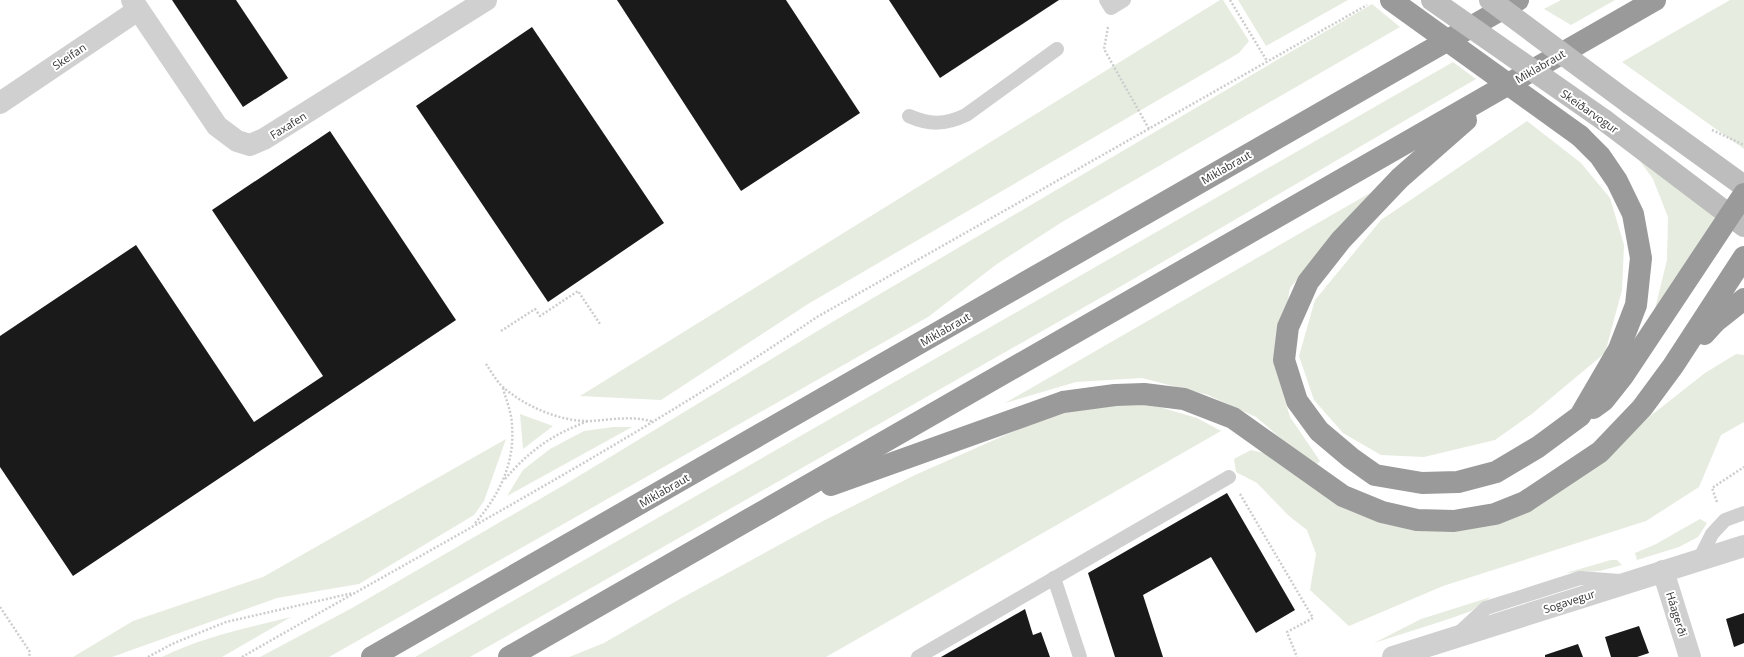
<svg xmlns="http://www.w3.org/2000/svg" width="1744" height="657" font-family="'Open Sans',sans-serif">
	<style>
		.green { fill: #e6ecdf }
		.building { fill: #1a1a1a }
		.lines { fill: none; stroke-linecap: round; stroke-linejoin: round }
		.path { stroke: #cdcdcd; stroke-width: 2.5; stroke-dasharray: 2 2; stroke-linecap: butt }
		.lane { stroke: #d0d0d0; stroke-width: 14 }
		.street { stroke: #d0d0d0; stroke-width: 22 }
		.secondary { stroke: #bdbdbd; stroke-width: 22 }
		.highway { stroke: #9a9a9a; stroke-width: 22 }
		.secondary-bridge { stroke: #bdbdbd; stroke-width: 22 }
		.highway-bridge { stroke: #9a9a9a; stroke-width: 22 }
		.labels { text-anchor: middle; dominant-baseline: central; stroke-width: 4; stroke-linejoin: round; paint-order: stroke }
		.street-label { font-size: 11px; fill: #333; stroke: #fff }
	</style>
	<rect width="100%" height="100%" fill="#fff"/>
	<g class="green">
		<polygon points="1220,0 1223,0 1249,41 1239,53 808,304 661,400 580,396"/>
		<polygon points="1238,0 1348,0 1266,46"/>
		<polygon points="1561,0 1615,0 1571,25 1544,9"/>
		<polygon points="1730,0 1744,0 1744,149 1622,62"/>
		<polygon points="1372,4 1400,27 1062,222 997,264 928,317 329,657 260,657 352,608 564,485 834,321"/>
		<polygon points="1453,62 1476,79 1130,281 470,657 415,657"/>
		<polygon points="1527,121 1581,163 1610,198 1624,245 1622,290 1605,353 1533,413 1495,440 1424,457 1381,455 1343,433 1314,400 1299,356 1315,300 1381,220"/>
		<polygon points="1632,150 1722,217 1654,313 1667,260 1668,217 1653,179"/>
		<polygon points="1370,193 1290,288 1276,370 1290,417 1320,461 1314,467 1256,417 1208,395 1142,378 1076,382 1005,403"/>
		<polygon points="1736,354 1744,355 1744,422 1721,435 1699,487 1646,521 1443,586 1349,626 1310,590 1316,554 1307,530 1289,516 1257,483 1236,472 1234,459 1251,450 1272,455 1339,501 1456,530 1601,463 1649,417 1705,373"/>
		<polygon points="1149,404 1197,418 1221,431 826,657 569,657 604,643 678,600 823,521 915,475 1019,429 1088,405"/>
		<polygon points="520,414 553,426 523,449"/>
		<polygon points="613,427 632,427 507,496 523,470 550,449 584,431"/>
		<polygon points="506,439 484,501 474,515 359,584 277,598 112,657 73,657 133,621 263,577"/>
		<polygon points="1700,519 1707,523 1698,537 1679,547 1637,560 1635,553 1656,544"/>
		<polygon points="1611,560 1617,560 1622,565 1600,571 1566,573"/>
		<polygon points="1491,597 1471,611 1452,618 1374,643 1421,619"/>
		<path d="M291 617 222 657H162C203 637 247 628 291 617Z"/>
	</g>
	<g class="building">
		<polygon points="172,0 236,0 288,78 243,107"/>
		<polygon points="617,0 786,0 860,113 741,191"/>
		<polygon points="889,0 1059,0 940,78"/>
		<polygon points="532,27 664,223 548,302 416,106"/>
		<polygon points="330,131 456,320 73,576 0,467 0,336 136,245 254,422 323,376 212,210"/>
		<polygon points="1227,493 1295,610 1256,633 1211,557 1143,595 1163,657 1115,657 1088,573"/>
		<polygon points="1025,609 1033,635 1041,632 1050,657 941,657"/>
		<polygon points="1744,613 1744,643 1734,647 1726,619"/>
		<polygon points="1639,626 1649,653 1637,657 1611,657 1605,637"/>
		<polygon points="1578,644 1583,657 1545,657 1545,655"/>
	</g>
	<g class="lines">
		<g class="path">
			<polyline points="1230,0 1267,61"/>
			<polyline points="1108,27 1104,49 1149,129"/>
			<polyline points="1712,130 1744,145"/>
			<polyline points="501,331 535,309 540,316 578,291 600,324"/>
			<path d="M486 364C491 371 496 381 503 387 524 406 561 422 590 421 611 420 632 415 654 422"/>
			<path d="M505 479C531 449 552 435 588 421"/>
			<polyline points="1240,494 1313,618 1287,632 1297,657"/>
			<polyline points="1717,502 1712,488 1744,467"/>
			<path d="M475 523C499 496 515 463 512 426 512 413 506 400 503 388"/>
			<polyline points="0,607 30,652 29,657"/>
			<polyline points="148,657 172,644 226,622 353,593"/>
			<path d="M242 657C435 546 633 442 817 317L1367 5"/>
		</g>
		<g class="lane">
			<polyline points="1106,0 1111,8 1124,0"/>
			<path d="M909 116C929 125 945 125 966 115L1057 49"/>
			<polyline points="1699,560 1712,534 1725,520 1744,513"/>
			<polyline points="1054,578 1080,657"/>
			<polyline points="1459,633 1486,608 1580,578 1620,581"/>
			<polyline points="918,657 1229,477"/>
		</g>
		<g class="street">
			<polyline points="132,0 217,126 237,141 250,145 264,139 486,0"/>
			<polyline points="0,103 138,10"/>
			<polyline points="1663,571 1690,657"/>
			<polyline points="1393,657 1744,546"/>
		</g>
		<g class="secondary">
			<polyline points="1629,103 1744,186"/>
			<polyline points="1604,120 1744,226"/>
		</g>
		<g class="highway">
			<polyline points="1466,120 1400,178 1341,240 1308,282 1288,327 1284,360 1297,401 1319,431 1351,458 1375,475 1422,483 1458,482 1496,472 1538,447 1580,416 1619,349 1636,305 1641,258 1633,214 1617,181 1600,156 1580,136"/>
			<polyline points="1704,334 1715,322 1744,299"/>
			<polyline points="1593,408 1604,400 1623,376 1744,194"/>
			<polyline points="831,485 1063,402 1115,395 1144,394 1184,399 1233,418 1343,496 1382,512 1417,520 1454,521 1495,514 1525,502 1600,452 1642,408 1673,366 1744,257"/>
			<polyline points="372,657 1518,0"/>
			<polyline points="509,657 1655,0"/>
		</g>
		<g class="secondary-bridge">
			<polyline points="1432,0 1604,120"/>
			<polyline points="1490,0 1629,103"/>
		</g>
		<polyline class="highway-bridge" points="1391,0 1580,136"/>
	</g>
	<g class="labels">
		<g class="street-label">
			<text transform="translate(69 56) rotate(-34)">Skeifan</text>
			<text transform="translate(1540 66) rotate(-30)">Miklabraut</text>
			<text transform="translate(1590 111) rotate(35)">Skeiðarvogur</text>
			<text transform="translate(288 125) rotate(-32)">Faxafen</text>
			<text transform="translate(1226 167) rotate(-30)">Miklabraut</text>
			<text transform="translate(945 329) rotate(-30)">Miklabraut</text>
			<text transform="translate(664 490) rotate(-30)">Miklabraut</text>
			<text transform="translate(1569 601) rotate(-18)">Sogavegur</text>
			<text transform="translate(1677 614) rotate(73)">Háagerði</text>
		</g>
	</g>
</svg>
